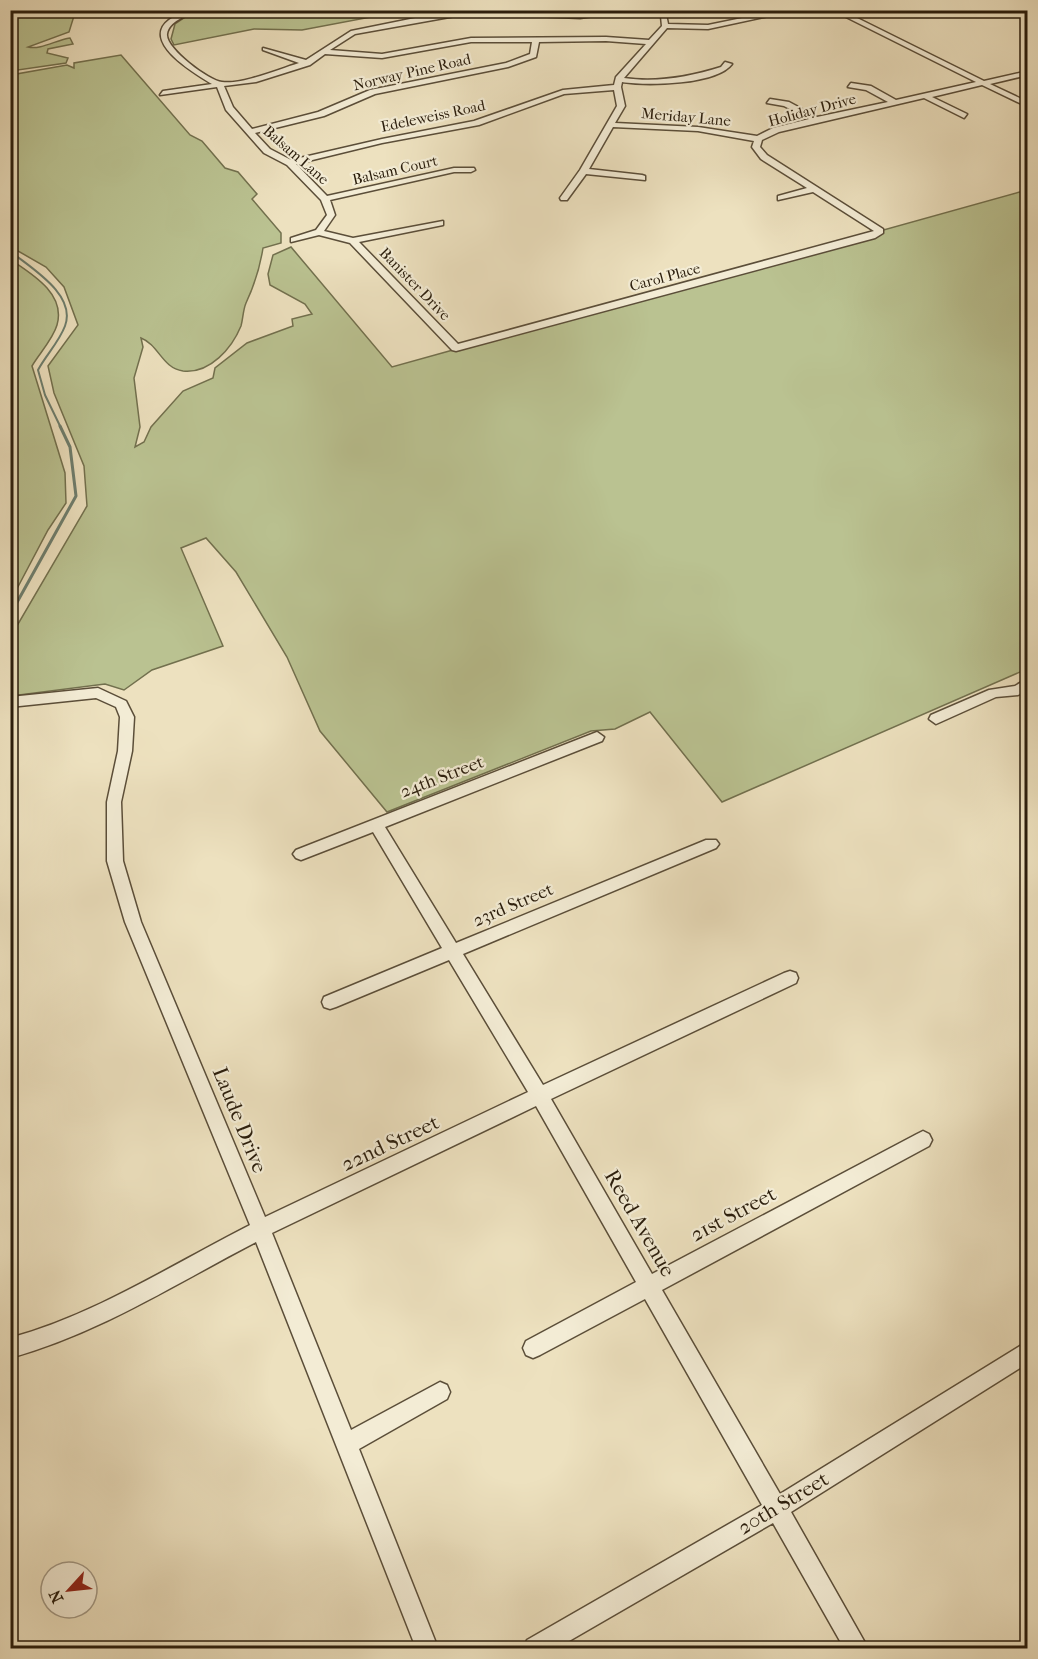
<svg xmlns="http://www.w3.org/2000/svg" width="1038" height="1659" font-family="'IM FELL French Canon',serif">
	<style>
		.green { fill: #bac291; stroke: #72704e; stroke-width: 1.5 }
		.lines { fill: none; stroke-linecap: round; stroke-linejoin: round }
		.stream-far1 { stroke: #6d7e6e; stroke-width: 2 }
		.stream { stroke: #6d7e6e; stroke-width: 3 }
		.minor-casing { stroke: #5b4e39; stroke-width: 3 }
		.minor { fill: #f3ecd5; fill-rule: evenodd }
		.labels { text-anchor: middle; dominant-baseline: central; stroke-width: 4.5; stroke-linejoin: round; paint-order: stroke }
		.far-street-label { font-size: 15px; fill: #2a1d0c; stroke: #f3ecd5 }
		.street-label { font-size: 18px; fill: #2a1d0c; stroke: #f3ecd5 }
		.near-street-label { font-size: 21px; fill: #2a1d0c; stroke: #f3ecd5 }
	</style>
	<rect width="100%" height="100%" fill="#ede1bf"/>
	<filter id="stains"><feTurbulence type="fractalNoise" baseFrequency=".00333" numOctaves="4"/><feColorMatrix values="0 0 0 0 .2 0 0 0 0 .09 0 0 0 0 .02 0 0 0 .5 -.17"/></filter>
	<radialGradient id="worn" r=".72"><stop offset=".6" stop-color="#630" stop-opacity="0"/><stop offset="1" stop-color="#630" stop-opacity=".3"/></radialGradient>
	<g class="green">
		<path d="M11 10C36 10 45 20 74 16L69 32 28 47C41 50 56 40 70 38L73 44 48 49 47 53 68 58 66 63 11 71Z"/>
		<polygon points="196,10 403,10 403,11 302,30 254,29 174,45 171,39 175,24"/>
		<path d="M121 55 190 135 202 141 225 168 238 172 257 194 252 199 281 233V243L263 248C260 267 254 286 246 303 243 310 243 319 241 326 232 348 210 374 183 371 162 368 159 345 141 338L143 347 134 378 140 427 135 447 144 442 151 427 183 391 213 378 215 368 247 343 293 326 292 319 312 314 305 304 270 285 268 274 273 255 291 247 392 367 1027 190V669L722 802 650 712 615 729 591 731 387 812 320 731 287 657 236 572 206 538 181 548 223 646 152 670 124 690 105 684 11 696V636L87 506 84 466 54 393 48 366 78 325 64 287 46 267 11 247V75L67 65 74 68V63Z"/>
		<path d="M11 260C32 274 66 294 57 325 53 339 39 354 32 366L65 473 66 503 48 530 11 600Z"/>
	</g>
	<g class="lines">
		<path class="stream-far1" d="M10 251C29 267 77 294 65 326 59 342 46 355 38 370L45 395 61 428"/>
		<polyline class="stream" points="10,615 76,496 70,447 60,426"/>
		<defs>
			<g id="minor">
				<path d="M186 10H195C186 17 169 21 167 34 165 48 209 81 222 82 241 85 280 69 299 63L263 50V48L306 60 351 31 430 15 462 10 580 14 636 10 580 18 472 13 355 34 330 50 382 54 471 38 606 37 649 40 662 26 661 16 654 10H662L666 14 668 24 708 25 781 10H796L708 29 667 28 624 78C657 83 689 77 721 67L725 62 732 64C716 85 647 86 622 82L621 87 625 106 615 123 698 127 757 136 773 128 809 119 784 106 767 103 770 99 789 102 817 117 888 102 866 90 848 87 851 83 871 86 896 100 976 82 832 10H841L984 81 1028 71V75L990 84 1028 102V107L982 85 932 97 967 114 964 118 924 98 779 132 762 140 760 147 767 155 883 229V233L875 238 456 351 452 350 350 243 319 235 291 242V238L316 230 327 215 321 200 287 165 264 153 226 110 217 87 160 95 163 91 212 84C196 74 140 42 169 20 174 16 181 13 186 10ZM606 41 646 44 616 77 614 85 563 90 474 121 382 139 291 160 270 149 255 133 324 116 375 94 508 67 536 57 539 42ZM471 42H532L530 54 506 63 370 90 318 112 252 129 233 107 224 86 256 82 310 65 325 54 382 58ZM614 90 617 106 580 170 560 198 561 200H567L586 174 645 180V176L642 175 589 169 613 127 698 131 754 141 752 147 761 159 807 188 778 196V200L813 192 874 231 458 344 359 242 443 225V221L353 238 324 231 335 215 330 200 454 172H471L475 170 474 168H454L327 196 296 164 382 143 479 125 564 94Z"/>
				<polygon points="1028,678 1028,690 1018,695 996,697 936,724 929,719 931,715 989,690 1015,686"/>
				<path d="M98 688 126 701 134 717 132 751 121 802 123 861 141 922 265 1217 528 1092 449 960 336 1007 330 1009 324 1007 322 1002 324 997 442 948 373 832 301 860 296 858 293 854 296 850 597 732 604 737 602 741 385 827 456 943 706 840H716L719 844 716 848 463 954 543 1085 784 973 790 971 796 973 798 978 796 983 551 1099 652 1274 917 1134 923 1131 929 1134 932 1140 929 1146 662 1290 780 1494 1028 1341V1363L791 1512 868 1648H844L773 1523 557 1648H524L527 1640 762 1505 645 1299 540 1355 533 1358 526 1355 523 1348 526 1341 636 1282 536 1106 272 1233 351 1430 440 1382 447 1385 450 1392 447 1399 359 1449 438 1648H416L256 1242C175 1284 100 1333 10 1358V1338C97 1314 171 1265 250 1225L125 922 107 861V802L118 751 120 717 116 707 96 698 10 707V697Z"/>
			</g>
		</defs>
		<use href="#minor" class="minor-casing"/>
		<use href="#minor" class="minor"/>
	</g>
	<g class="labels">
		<g class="far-street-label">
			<text transform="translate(412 72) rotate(-13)">Norway Pine Road</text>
			<text transform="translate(812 110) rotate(-15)">Holiday Drive</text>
			<text transform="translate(433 116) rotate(-12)">Edeleweiss Road</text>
			<text transform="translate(686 117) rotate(5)">Meriday Lane</text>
			<text transform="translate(296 155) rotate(41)">Balsam Lane</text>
			<text transform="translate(395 170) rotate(-13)">Balsam Court</text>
			<text transform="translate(665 277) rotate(-15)">Carol Place</text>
			<text transform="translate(415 284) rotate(46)">Banister Drive</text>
		</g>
		<g class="street-label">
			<text transform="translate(442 777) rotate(-21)">24th Street</text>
			<text transform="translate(513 905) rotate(-23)">23rd Street</text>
		</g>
		<g class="near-street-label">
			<text transform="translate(240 1120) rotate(68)">Laude Drive</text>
			<text transform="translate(390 1143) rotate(-25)">22nd Street</text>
			<text transform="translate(733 1214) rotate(-28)">21st Street</text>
			<text transform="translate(640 1223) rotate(60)">Reed Avenue</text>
			<text transform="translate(783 1503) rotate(-31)">20th Street</text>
		</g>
	</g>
	<rect width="1038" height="1659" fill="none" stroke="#ede1bf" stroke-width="36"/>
	<rect x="12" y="12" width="1014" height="1635" fill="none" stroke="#2a1d0c" stroke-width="3"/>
	<rect x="18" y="18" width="1002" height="1623" fill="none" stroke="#2a1d0c" stroke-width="1.5"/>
	<g transform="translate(69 1590) rotate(243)"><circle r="28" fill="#f3ecd5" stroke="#a39985" stroke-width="1.5"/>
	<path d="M0-4.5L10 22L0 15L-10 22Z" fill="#8f2418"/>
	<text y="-9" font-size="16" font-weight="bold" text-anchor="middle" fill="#2a1d0c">N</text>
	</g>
	<rect width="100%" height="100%" filter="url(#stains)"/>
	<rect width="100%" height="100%" fill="url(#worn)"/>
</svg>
